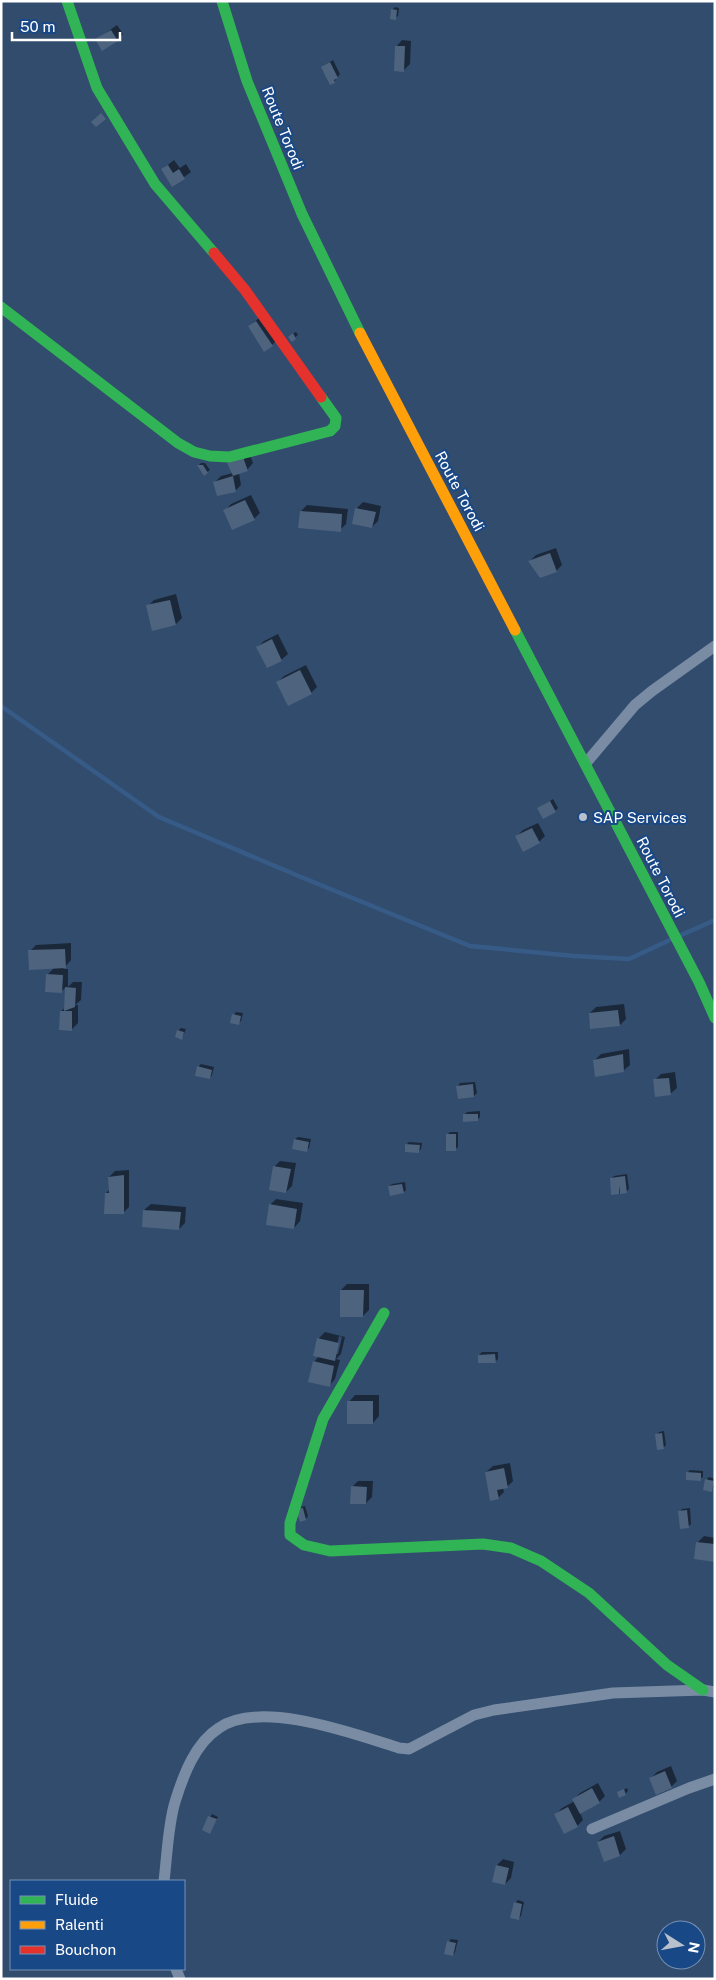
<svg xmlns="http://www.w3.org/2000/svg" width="716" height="1980" font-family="'Public Sans',sans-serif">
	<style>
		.shadow { fill: #0007; fill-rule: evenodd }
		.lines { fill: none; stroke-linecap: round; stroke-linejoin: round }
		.stream { stroke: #375b87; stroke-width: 4.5 }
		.building { fill: #4e637e }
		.street { stroke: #798ca3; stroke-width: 11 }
		.fast { stroke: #30b455; stroke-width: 11 }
		.slow { stroke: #ff9f0a; stroke-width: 11 }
		.jam { stroke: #e5322d; stroke-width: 11 }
		.poi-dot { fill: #b7c0cc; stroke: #194886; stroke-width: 2 }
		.labels { text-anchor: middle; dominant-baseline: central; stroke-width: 4; stroke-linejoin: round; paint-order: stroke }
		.street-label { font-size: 15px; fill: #fff; stroke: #194886 }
		.poi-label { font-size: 15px; fill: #fff; stroke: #194886; text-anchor: start }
	</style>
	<rect width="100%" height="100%" fill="#324c6e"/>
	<g class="shadow">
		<polygon points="395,7 399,8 398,16 395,18 392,10"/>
		<polygon points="117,25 123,34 117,40 96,40"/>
		<polygon points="402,40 411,41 410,64 403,71 396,47"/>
		<polygon points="333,60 340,74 334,82 322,67"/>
		<polygon points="174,160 180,168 186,164 191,172 173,185 163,169"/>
		<polygon points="263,315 278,339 272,345 249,326"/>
		<polygon points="296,332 298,335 292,340 292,334"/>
		<polygon points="249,452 253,463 247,470 239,473 241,485 235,491 215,482 221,476 233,473"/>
		<polygon points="201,463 205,463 210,470 207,472 199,465"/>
		<polygon points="251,495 260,513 254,519 225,511 231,504"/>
		<polygon points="363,502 381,506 378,521 372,527 357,508"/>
		<polygon points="307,505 348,509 346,524 340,530 301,511"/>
		<polygon points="556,548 562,565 556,571 530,561 536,555"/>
		<polygon points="176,594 182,618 176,624 148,606 154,600"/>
		<polygon points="278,634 288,654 281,660 267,666 258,647 264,641"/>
		<polygon points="306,665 317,687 311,693 278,682 284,676"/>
		<polygon points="553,799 558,808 555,811 539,808"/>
		<polygon points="538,823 545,836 539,842 517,836 523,830"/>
		<polygon points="71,943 71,960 63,969 68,969 68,987 73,982 82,982 81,1000 75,1005 78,1005 78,1023 72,1029 61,1011 66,1007 66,987 62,991 47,975 55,967 30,951 36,945"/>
		<polygon points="624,1004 626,1019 620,1025 590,1013 596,1007"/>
		<polygon points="236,1012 243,1013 241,1021 238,1023 234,1015"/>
		<polygon points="181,1028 186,1029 182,1038 178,1031"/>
		<polygon points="629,1049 630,1065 623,1071 595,1060 601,1054"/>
		<polygon points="201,1064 214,1067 212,1075 210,1078 198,1067"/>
		<polygon points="675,1072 677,1088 670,1094 655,1080 661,1074"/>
		<polygon points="475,1082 477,1093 474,1096 458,1086 460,1083"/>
		<polygon points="480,1111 480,1117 477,1120 464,1115 467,1112"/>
		<polygon points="450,1132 458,1132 458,1147 455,1149 447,1135"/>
		<polygon points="298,1137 311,1139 309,1148 306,1150 295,1139"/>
		<polygon points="409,1142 422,1143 421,1149 418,1152 406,1145"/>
		<polygon points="280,1161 296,1163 292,1186 286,1192 274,1167"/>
		<polygon points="129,1170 129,1207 123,1213 106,1193 110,1189 109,1177 115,1171"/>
		<polygon points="627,1174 629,1189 626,1192 612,1194 611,1179 614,1176"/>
		<polygon points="405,1182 406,1190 404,1192 389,1186 392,1184"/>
		<polygon points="276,1199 303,1203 300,1221 294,1228 270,1205"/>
		<polygon points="151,1204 186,1207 185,1223 179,1229 144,1210"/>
		<polygon points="347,1284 369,1284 369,1310 363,1316 341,1290"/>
		<path d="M325 1332 345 1337 341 1354 336 1359 340 1360 335 1379 329 1386 314 1362 319 1356V1338ZM339 1336 342 1337 338 1354H335Z"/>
		<polygon points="482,1352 498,1352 498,1359 495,1362 479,1355"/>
		<polygon points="355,1395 379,1395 379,1416 373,1423 349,1402"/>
		<polygon points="664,1431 666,1445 663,1448 657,1435 659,1432"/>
		<polygon points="510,1463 513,1481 507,1487 503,1488 504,1492 498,1498 486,1472 493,1466"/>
		<polygon points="690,1470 703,1471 703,1477 700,1479 687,1473"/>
		<polygon points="709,1477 715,1479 714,1487 711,1490 706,1480"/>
		<polygon points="358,1481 373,1481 372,1497 366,1503 352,1487"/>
		<polygon points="305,1506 308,1516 306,1519 301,1507"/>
		<polygon points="690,1508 691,1524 688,1527 680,1512 682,1509"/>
		<polygon points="704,1536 715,1538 715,1561 698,1542"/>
		<polygon points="671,1766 677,1781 671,1787 651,1778 657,1772"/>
		<polygon points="598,1783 605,1796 599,1802 580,1812 583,1820 577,1826 556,1814 562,1808 575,1801 574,1799 580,1793"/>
		<polygon points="627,1788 628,1791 625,1794 618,1793"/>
		<polygon points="212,1814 218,1817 210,1832 204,1829"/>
		<polygon points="620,1831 626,1849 620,1855 604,1860 598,1842 604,1836"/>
		<polygon points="503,1859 514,1862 511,1878 505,1884 497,1865"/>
		<polygon points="518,1900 524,1902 521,1916 518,1919 515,1903"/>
		<polygon points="451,1939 458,1940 455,1952 453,1955 449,1942"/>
	</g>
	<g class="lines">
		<g class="stream">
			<polyline points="1,706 159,817 301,877 470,946 574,956 629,959 672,939"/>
			<polyline points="679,936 715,920"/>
		</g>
	</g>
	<g class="building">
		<polygon points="391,9 397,10 396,20 390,19"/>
		<polygon points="111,30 118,41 102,51 95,39"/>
		<polygon points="395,46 405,46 404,72 394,71"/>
		<polygon points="330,62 338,78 334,80 335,83 330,85 321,67"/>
		<polygon points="101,113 106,119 96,127 91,122"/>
		<polygon points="168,165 173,173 179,169 185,179 172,187 161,169"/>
		<polygon points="256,321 273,346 264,352 248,326"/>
		<polygon points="293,333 296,339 292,342 288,337"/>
		<polygon points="243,457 248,471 233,476 236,492 217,496 213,482 233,476 227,463"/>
		<polygon points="197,465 203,465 208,473 204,476"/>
		<polygon points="245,500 255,520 232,530 223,510"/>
		<polygon points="355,508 376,512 372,528 352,524"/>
		<polygon points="300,511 342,514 341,532 298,528"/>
		<polygon points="550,553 557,572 540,578 528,561"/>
		<polygon points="170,600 176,625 152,631 146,605"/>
		<polygon points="272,639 282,661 267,668 256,647"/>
		<polygon points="300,670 312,694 288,706 276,682"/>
		<polygon points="550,801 556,812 543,819 537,808"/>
		<polygon points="532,828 540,843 523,852 515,836"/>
		<polygon points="65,949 66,968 29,970 28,950"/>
		<polygon points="46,974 63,975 62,993 45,992"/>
		<polygon points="65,987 76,988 75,1007 64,1011"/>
		<polygon points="618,1010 620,1026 590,1029 589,1013"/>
		<polygon points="60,1011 72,1011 72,1031 59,1030"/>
		<polygon points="232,1014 241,1016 239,1025 230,1023"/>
		<polygon points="177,1030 184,1032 182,1040 175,1037"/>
		<polygon points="623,1054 624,1072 595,1077 593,1060"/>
		<polygon points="197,1066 212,1070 210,1079 195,1076"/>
		<polygon points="669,1078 671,1095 655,1097 653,1079"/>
		<polygon points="473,1084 474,1097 458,1099 456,1086"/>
		<polygon points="463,1114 478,1114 478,1121 463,1122"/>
		<rect x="446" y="1134" width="10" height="17"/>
		<polygon points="294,1139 309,1142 307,1152 292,1149"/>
		<polygon points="405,1144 420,1145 419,1153 405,1152"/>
		<polygon points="273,1166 291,1169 286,1193 269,1190"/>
		<polygon points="124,1175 124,1214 104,1214 105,1193 109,1193 108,1177"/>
		<polygon points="625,1176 627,1193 620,1194 619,1185 619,1194 611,1195 610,1178"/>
		<polygon points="402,1184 404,1193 390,1196 388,1186"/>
		<polygon points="269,1204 297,1209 294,1229 266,1225"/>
		<polygon points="143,1210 181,1212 179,1230 142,1227"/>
		<polygon points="340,1290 364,1290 363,1317 340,1317"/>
		<polygon points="317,1338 339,1343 335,1361 313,1356"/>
		<polygon points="495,1354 496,1363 478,1363 478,1355"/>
		<polygon points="313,1361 334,1366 330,1387 308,1382"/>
		<rect x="347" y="1401" width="26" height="23"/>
		<polygon points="662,1433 664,1449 657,1450 655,1434"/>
		<polygon points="504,1468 508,1488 497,1490 499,1499 490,1501 485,1472"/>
		<polygon points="686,1472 701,1473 701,1481 686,1480"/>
		<polygon points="705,1479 714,1481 712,1492 703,1490"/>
		<polygon points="351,1486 367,1487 366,1504 350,1504"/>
		<polygon points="303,1508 306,1520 300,1522 296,1509"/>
		<polygon points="687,1510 689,1528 680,1529 678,1511"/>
		<polygon points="696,1542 715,1544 715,1562 694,1559"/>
		<polygon points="665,1771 672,1788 656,1795 649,1778"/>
		<polygon points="592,1788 600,1803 580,1814 572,1799"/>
		<polygon points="624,1789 626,1795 619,1798 617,1792"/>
		<polygon points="568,1807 578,1827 564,1834 554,1814"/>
		<polygon points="208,1816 217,1819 210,1834 202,1830"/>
		<polygon points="614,1836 620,1856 604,1862 597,1842"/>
		<polygon points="496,1865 509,1868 505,1885 492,1882"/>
		<polygon points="514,1902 522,1904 519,1920 510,1918"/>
		<polygon points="447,1941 456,1943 453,1956 444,1954"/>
	</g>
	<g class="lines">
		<g class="street">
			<polyline points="586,763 635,705 652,691 715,646"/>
			<polyline points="592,1829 689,1788 715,1779"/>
			<path d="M164 1881C167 1857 168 1825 175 1802 183 1776 195 1743 219 1728 261 1699 354 1734 399 1748L409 1749 474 1715 494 1710 613 1693 703 1690 715 1692"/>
			<polyline points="176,1969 180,1979"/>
		</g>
		<g class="fast">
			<polyline points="67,1 97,88 155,184 214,253"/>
			<polyline points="222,1 247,81 302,214 360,333"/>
			<polyline points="1,307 178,443 194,452 210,456 229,457 330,431 335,426 336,418 321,397"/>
			<polyline points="515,630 699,982 715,1018"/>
			<polyline points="384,1313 323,1419 290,1523 290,1535 304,1545 330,1551 483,1544 511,1548 541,1561 589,1593 667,1665 703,1690"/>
		</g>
		<polyline class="slow" points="360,333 515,630"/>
		<polyline class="jam" points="214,253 245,290 321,397"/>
	</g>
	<circle class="poi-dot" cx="583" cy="817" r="5"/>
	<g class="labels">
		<g class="street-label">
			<text transform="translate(283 128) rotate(68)">Route Torodi</text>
			<text transform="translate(460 491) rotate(62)">Route Torodi</text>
			<text transform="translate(661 877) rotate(63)">Route Torodi</text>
		</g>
		<g class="poi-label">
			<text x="593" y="817">SAP Services</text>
		</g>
	</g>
	<rect width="716" height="1980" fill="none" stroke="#ffffff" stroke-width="5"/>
	<rect x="10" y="1880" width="175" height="90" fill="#194886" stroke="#7591b6"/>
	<rect x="20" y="1896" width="25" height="8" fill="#30b455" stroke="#7591b6"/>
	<text x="55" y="1905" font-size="15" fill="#ffffff">Fluide</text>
	<rect x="20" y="1921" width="25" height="8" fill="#ff9f0a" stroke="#7591b6"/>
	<text x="55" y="1930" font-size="15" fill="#ffffff">Ralenti</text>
	<rect x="20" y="1946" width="25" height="8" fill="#e5322d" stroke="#7591b6"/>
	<text x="55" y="1955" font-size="15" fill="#ffffff">Bouchon</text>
	<g transform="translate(681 1945) rotate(101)"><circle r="24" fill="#194886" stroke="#7591b6"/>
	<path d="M0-4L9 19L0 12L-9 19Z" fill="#b7c0cc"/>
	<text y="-8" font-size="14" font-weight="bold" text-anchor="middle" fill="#ffffff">N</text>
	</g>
	<path d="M12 32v8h108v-8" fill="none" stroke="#ffffff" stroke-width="2.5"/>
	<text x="20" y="32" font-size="15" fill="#ffffff" stroke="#194886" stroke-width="4" paint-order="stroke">50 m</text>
</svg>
